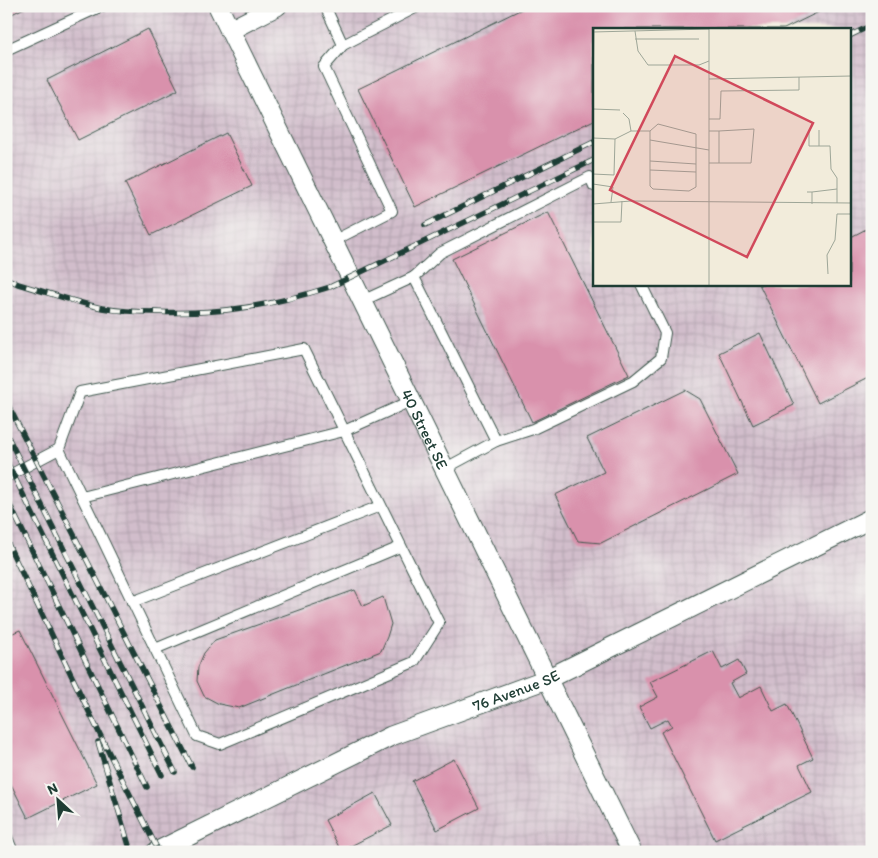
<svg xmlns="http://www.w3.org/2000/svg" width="878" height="858" font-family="Itim,sans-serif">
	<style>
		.industrial { fill: url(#industrial-grid); fill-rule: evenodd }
		.building { fill: #d991ac }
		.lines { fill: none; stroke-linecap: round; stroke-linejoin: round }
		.service-casing { stroke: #3f574d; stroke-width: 12 }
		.minor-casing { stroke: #3f574d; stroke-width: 21 }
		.service { stroke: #fff; stroke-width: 10 }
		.minor { stroke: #fff; stroke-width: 19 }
		.rail-casing { stroke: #1f3d34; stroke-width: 5.5 }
		.rail { stroke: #f6f6f2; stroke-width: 4; stroke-dasharray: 11; stroke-linecap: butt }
		.labels { text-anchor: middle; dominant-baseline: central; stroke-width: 4.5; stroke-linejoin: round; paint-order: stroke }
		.street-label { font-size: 16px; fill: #1f3d34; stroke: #f6f6f2 }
		.inset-road { fill: none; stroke: #9ea698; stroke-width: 1 }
		.view { fill: #d1495b; fill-opacity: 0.15; stroke: #d1495b; stroke-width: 2.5 }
		.inset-edge { fill: none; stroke: #1f3d34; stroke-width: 2.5 }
	</style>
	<defs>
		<pattern id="industrial-grid" width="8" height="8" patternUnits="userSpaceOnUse" patternTransform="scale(1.25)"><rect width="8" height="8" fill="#d1bdcb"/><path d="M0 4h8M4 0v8" fill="none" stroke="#b3a3af"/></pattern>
	</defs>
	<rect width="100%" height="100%" fill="#f6f6f2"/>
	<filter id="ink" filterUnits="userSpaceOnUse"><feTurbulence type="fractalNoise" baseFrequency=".02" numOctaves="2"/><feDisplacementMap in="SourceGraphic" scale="10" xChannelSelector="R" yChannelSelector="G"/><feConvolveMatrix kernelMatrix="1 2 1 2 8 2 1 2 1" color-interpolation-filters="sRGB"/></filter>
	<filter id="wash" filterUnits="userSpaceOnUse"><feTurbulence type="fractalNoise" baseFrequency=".0096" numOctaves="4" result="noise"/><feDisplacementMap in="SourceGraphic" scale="20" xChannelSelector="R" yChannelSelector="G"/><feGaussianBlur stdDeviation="1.12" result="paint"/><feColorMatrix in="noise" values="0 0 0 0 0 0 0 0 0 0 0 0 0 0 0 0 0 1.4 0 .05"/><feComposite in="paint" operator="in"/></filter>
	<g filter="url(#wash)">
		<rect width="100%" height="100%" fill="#f2ecdb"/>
		<path class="industrial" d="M6 6H872V852H6ZM594 29H849V284H594Z"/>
		<g id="blocks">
			<g class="building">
				<polygon points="6,6 28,6 6,17"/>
				<polygon points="528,6 831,6 784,29 594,29 594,120 415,207 358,89"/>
				<polygon points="148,29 178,90 78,140 47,80"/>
				<polygon points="226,133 252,186 151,235 125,183"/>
				<polygon points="548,212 629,375 532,422 452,259"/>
				<polygon points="872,226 872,376 818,403 759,284 849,284 849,238"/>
				<polygon points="760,333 794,405 753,425 719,353"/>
				<polygon points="685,390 700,399 738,474 601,543 578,541 555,495 604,472 587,438"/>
				<polygon points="355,590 363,606 383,597 391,624 387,637 381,651 239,708 219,704 204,696 197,681 198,667 204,653 215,640"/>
				<polygon points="20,630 97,784 28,818 6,774 6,636"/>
				<polygon points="713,651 722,669 739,660 746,674 730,683 738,698 761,686 773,711 787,704 813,758 799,765 812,792 715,840 661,732 672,726 668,719 650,728 639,707 658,697 650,682"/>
				<polygon points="454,759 479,808 437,830 412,781"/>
				<polygon points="375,793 392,825 341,851 325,820"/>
			</g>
		</g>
	</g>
	<g filter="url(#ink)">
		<use href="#blocks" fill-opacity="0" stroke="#3f574d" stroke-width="1"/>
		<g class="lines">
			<defs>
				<g id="service">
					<polyline points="325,6 343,45"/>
					<polyline points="6,50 102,6"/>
					<polyline points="333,241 392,211 324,67 343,45 419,6"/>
					<polyline points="414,277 440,253 590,177 594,186"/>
					<polyline points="362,301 414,277 496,441 444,469"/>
					<polyline points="496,441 533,429 633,381 661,358 665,333 641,284"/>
					<polyline points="6,477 59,449 80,392 304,349 439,623 414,662 220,744 197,736 59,449"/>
					<polyline points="82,497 344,431 411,401"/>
					<polyline points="132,602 380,506"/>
					<polyline points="155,649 400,547"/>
					<polyline points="6,835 13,852"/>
				</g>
				<g id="minor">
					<path id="s1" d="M218 6 632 852"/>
					<polyline points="230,30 277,6"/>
					<path id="s2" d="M156 852 391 736 547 679 872 518"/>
				</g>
			</defs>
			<use href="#service" class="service-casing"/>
			<use href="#minor" class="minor-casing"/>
			<use href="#service" class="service"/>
			<use href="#minor" class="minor"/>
			<defs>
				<g id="rail">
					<polyline points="849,36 872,25"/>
					<polyline points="425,225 594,142"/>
					<path d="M6 278 18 284C46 292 74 302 102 308 119 311 137 312 155 312 218 315 270 306 330 287L594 160"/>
					<polyline points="6,401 192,767"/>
					<polyline points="6,433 175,772"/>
					<polyline points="6,460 162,775"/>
					<polyline points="6,497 147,787"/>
					<polyline points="6,540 107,749 159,852"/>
					<polyline points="98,742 131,852"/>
				</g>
			</defs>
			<use href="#rail" class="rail-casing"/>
			<use href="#rail" class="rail"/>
		</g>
	</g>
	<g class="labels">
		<g class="street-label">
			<text stroke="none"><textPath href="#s1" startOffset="471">40 Street SE</textPath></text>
			<text stroke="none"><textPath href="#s2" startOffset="395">76 Avenue SE</textPath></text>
		</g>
	</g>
	<g transform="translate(593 28)">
		<rect width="258" height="258" fill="#f2ecdb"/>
		<path class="inset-road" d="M116 0V257M42 3 45 23 55 37H106L116 33M0 4 116 1M42 11H106M116 51 258 48M0 72 1 0M0 81 27 82M116 91H127L128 63 206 62V49M216 102V118H237L238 141 244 150V161M226 102V118M38 103H57L65 96 103 106V159L96 163 60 161 57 158V103M116 103H126V135H116M126 103 161 101 158 135H126M0 110 22 111 21 147 0 146M22 111 38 103 36 91 30 85M57 112 116 122M57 133 103 136M57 142 103 144M0 156 20 159 18 174M214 164H219V176M219 164 244 161V175M0 176 38 173 258 175M0 194H28L29 173M235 246 234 227 242 212 244 186H258"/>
		<path class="view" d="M82 28 220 95 154 229 17 162Z"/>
		<rect width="258" height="258" class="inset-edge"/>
	</g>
	<rect width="878" height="858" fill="none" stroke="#f6f6f2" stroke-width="25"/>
	<g transform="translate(58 800) rotate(334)" stroke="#f6f6f2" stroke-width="4" paint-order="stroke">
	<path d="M0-4L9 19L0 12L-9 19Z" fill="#1f3d34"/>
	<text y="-8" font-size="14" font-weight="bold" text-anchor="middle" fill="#1f3d34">N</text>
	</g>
</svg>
